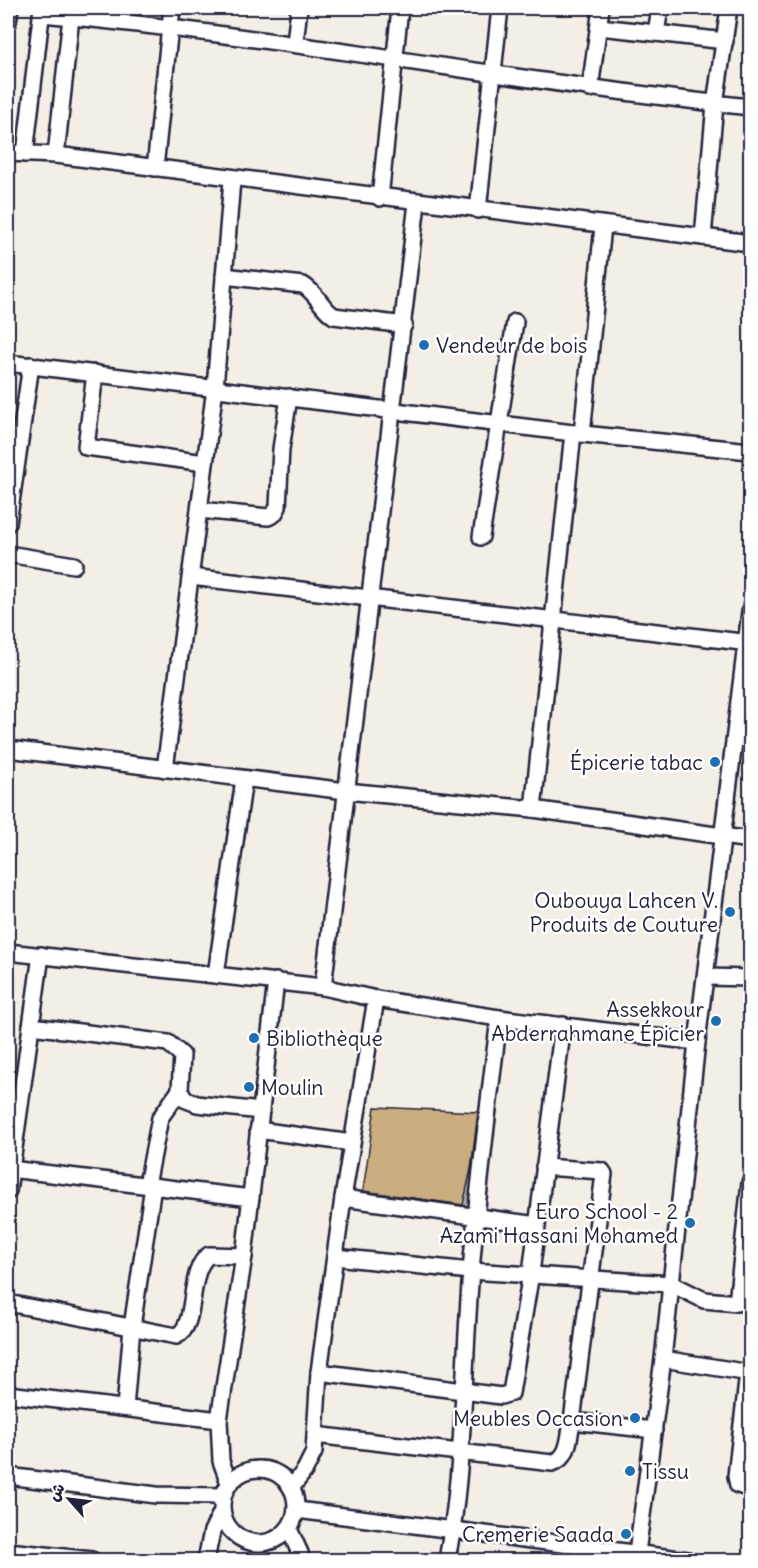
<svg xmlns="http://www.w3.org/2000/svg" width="758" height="1568" font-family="Delius,'Playpen Sans Arabic',sans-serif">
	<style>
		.building { fill: #caae80; stroke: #22223b; stroke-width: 1.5; filter: url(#shadow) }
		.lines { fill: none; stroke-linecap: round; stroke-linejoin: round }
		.street-casing { stroke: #22223b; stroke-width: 20 }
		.street { stroke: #fff; stroke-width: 15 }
		.poi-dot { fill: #1f6fb2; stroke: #fff; stroke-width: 2 }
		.labels { text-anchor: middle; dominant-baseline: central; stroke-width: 5; stroke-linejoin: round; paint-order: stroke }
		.poi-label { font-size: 21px; fill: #22223b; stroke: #fff; text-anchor: end }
	</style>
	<defs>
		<filter id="shadow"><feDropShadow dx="6" dy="4" stdDeviation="0" flood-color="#0004"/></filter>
	</defs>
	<rect width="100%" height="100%" fill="#f4efe6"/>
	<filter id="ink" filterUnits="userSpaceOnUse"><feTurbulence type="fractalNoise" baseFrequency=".0167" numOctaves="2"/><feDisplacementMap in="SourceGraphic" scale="12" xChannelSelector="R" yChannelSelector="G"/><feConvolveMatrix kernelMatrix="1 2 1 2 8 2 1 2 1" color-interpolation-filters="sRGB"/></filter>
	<g filter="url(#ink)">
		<polygon class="building" points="375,1107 478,1112 471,1169 463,1205 363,1191"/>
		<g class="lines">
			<defs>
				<g id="street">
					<polyline points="660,8 656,33 725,41"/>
					<path d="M42 14C279 36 513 82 750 107"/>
					<polyline points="8,22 10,8"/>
					<polyline points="599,27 656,33"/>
					<polyline points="295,43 299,8"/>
					<polyline points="590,89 601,8"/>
					<polyline points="8,153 56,155 750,243"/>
					<polyline points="25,154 42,8"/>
					<polyline points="56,155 71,17"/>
					<polyline points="155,168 172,8"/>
					<polyline points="380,198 400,8"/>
					<polyline points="478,210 500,8"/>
					<polyline points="703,237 715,104 729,8"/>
					<path d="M224 276 303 285C317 293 321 308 334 316L404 325"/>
					<polyline points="8,363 573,433 750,451"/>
					<polyline points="95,373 86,447 205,463"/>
					<polyline points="582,434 603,226"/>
					<polyline points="200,510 268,517 274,514 278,507 281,449 289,397"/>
					<polyline points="8,523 31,365"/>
					<polyline points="481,537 515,322"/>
					<polyline points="8,554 74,565"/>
					<polyline points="191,577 750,643"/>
					<polyline points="8,749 346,791 533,809 750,840"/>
					<polyline points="165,769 215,388 232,180"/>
					<polyline points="533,809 573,433"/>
					<polyline points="8,952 323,987 376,999 499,1018 697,1042"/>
					<polyline points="216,975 244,779"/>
					<polyline points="706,977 750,978"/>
					<polyline points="323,987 417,203"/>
					<polyline points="31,1026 168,1043 182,1055 180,1090 184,1099 197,1104 261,1111"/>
					<polyline points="258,1130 352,1143"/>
					<polyline points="544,1167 602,1171 604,1174 572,1421 654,1430"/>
					<polyline points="10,1169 251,1198"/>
					<polyline points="147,1185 160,1118 180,1090"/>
					<polyline points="8,1191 41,955"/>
					<polyline points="343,1198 537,1225"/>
					<polyline points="335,1257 471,1271 672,1284 704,1300 737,1303 750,1182"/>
					<path d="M8 1303 176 1336C199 1326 186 1271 209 1255L244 1256"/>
					<polyline points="663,1359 750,1373"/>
					<polyline points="319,1372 501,1396 511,1393 531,1273 563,1025"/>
					<polyline points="748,1373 736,1476 738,1485 750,1489"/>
					<polyline points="8,1394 219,1420"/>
					<polyline points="125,1408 132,1327 153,1186"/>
					<path d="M315 1435 552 1463C570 1458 569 1436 572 1421"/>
					<circle cx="259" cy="1506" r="37"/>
					<polyline points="8,1476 156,1495 223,1496"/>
					<polyline points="229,1483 221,1461 219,1420 244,1256 276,981"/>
					<polyline points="292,1487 305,1470 314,1452 319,1372 343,1198 376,999"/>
					<polyline points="297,1510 688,1560"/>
					<polyline points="289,1529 300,1553 301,1560"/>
					<polyline points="8,1551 92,1560"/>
					<polyline points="206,1560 212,1531 222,1511"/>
					<path d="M447 1560C465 1465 463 1367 471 1271 478 1186 489 1102 499 1018"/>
					<polyline points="636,1560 663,1359 697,1042 750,612"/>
				</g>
			</defs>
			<use href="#street" class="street-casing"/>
			<use href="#street" class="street"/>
		</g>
	</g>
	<g class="poi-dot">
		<circle cx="424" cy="345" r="6"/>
		<circle cx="715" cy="762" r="6"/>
		<circle cx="730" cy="912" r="6"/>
		<circle cx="716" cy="1021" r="6"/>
		<circle cx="254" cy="1038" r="6"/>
		<circle cx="249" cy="1087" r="6"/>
		<circle cx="690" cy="1223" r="6"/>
		<circle cx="635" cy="1418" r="6"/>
		<circle cx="630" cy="1471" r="6"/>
		<circle cx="626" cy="1534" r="6"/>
	</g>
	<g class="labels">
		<g class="poi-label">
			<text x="436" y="345" text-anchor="start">Vendeur de bois</text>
			<text x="703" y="762">Épicerie tabac</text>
			<text x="718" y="900">Oubouya Lahcen V.<tspan x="718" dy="24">Produits de Couture</tspan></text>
			<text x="704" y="1009">Assekkour<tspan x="704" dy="24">Abderrahmane Épicier</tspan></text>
			<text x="266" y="1038" text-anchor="start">Bibliothèque</text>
			<text x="261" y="1087" text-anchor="start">Moulin</text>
			<text x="678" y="1211">Euro School - 2<tspan x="678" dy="24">Azami Hassani Mohamed</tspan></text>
			<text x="623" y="1418">Meubles Occasion</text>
			<text x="642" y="1471" text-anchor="start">Tissu</text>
			<text x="614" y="1534">Cremerie Saada</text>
		</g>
	</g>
	<rect width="758" height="1568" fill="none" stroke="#fff" stroke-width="30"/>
	<rect x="15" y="15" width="728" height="1538" fill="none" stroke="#22223b" stroke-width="2" filter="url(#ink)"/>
	<g transform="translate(69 1499) rotate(298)" stroke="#ffffff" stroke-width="4.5" paint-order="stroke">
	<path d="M0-4.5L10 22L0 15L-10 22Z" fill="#22223b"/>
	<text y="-9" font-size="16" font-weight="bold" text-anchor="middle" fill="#22223b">ش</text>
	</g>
</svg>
